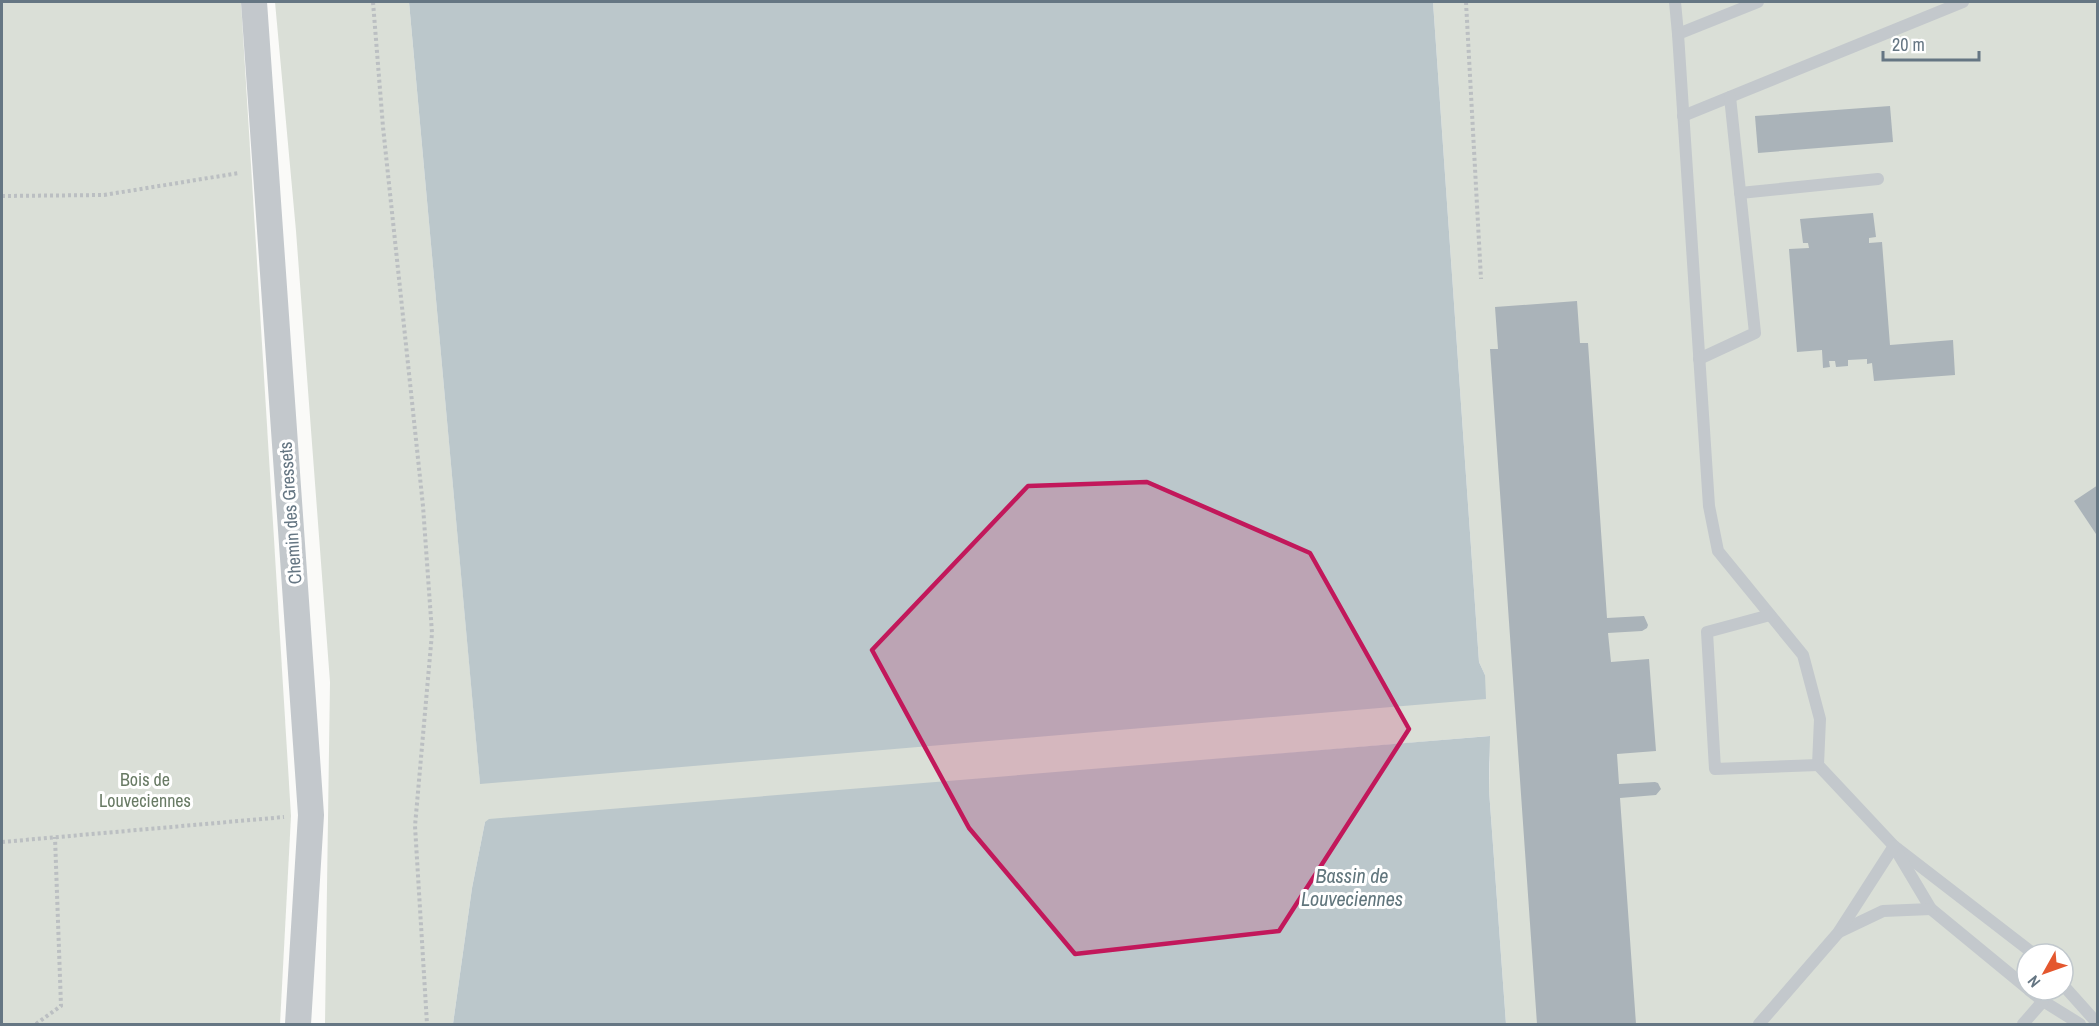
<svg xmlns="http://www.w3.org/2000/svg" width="2099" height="1026" font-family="'Archivo Narrow',sans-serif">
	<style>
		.green { fill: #dadfd7; fill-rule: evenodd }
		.water { fill: #bbc7cb }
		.building { fill: #aab3b9 }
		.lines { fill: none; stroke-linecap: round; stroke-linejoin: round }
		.path { stroke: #bbbfc2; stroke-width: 4; stroke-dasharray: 3 3; stroke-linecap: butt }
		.service { stroke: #c3c8cc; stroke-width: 12 }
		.minor { stroke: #c3c8cc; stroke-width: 26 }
		.marked { fill: #c2185b; fill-opacity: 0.2; stroke: #c2185b; stroke-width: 4.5; stroke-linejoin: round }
		.labels { text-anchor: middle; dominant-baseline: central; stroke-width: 6; stroke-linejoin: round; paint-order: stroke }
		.street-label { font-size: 18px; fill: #657683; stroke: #fff }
		.park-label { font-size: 18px; fill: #687a64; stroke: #fff }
		.water-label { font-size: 20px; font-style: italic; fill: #60757c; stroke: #fff }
	</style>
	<rect width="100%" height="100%" fill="#fafaf8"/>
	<g class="green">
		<polygon points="2,2 241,2 291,816 280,1024 2,1024"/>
		<path d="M275 2H409L480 783 1485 675 1479 662 1433 2H2097V1024H1506L1489 790 1490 763 1489 736 485 822 472 888 453 1024H325L330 682 296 231ZM2027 954H2063V990H2027Z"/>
	</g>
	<g class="water">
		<polygon points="409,2 1433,2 1479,662 1485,675 1486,699 480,784"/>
		<polygon points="1490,736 1489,790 1506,1024 453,1024 472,888 485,822 489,819"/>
	</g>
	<g class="building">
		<polygon points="1890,106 1893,142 1758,153 1755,116"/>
		<polygon points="1873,213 1876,237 1869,238 1869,243 1882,242 1890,345 1953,340 1955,375 1874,381 1872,363 1867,364 1867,359 1848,360 1848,366 1836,367 1835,361 1829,361 1830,367 1823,368 1822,350 1797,352 1789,249 1809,248 1808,243 1803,243 1800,219"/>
		<polygon points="1577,301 1580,343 1588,343 1607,618 1644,616 1648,625 1647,628 1642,631 1608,633 1611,662 1649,659 1656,751 1617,754 1619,784 1655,782 1658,783 1661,789 1656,795 1620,798 1636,1024 1537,1024 1490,349 1498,349 1495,307"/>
		<polygon points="2098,485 2098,537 2074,501"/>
	</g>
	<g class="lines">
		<g class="path">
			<polyline points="373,2 383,127 423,506 432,633 415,826 427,1024"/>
			<polyline points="1466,2 1481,279"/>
			<polyline points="2,196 104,195 239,173"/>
			<polyline points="2,842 284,817"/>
			<polyline points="36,1024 61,1006 55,837"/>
		</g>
		<g class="service">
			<polyline points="1675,2 1678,34"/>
			<polyline points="1758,2 1678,34 1709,506 1718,551 1803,655 1820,719 1818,765 1894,846 2034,954"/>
			<polyline points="1683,116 1963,2"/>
			<polyline points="1740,193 1878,179"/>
			<polyline points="1699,359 1755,333 1730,97"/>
			<polyline points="1770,615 1707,632 1715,769 1818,765"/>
			<polyline points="1897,852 1931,909 2027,988"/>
			<polyline points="1839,932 1883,911 1931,909"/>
			<polyline points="2063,985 2098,1024"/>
			<polyline points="2029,990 2043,1001 2080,1024"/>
			<polyline points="1759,1024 1838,933 1894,846"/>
			<polyline points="2023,1024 2043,1001 2043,990"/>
		</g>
		<polyline class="minor" points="254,2 311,815 298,1024"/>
	</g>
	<path class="marked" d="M1147 482 1310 553 1409 729 1279 931 1075 954 969 828 872 650 1028 486Z"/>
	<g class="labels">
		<g class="street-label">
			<text transform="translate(290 513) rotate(-94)">Chemin des Gressets</text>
		</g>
		<g class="park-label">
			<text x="145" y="779">Bois de<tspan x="145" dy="21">Louveciennes</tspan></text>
		</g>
		<g class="water-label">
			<text x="1352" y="875">Bassin de<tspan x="1352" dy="23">Louveciennes</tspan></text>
		</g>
	</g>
	<rect width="2099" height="1026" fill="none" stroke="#657683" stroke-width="6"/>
	<g transform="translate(2045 972) rotate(230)"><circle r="28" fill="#ffffff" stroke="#c1c8cd" stroke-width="1.5"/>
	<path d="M0-4.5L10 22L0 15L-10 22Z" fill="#e4572e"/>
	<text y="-9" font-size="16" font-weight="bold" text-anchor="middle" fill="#657683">N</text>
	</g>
	<path d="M1883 51v9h96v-9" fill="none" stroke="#657683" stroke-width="3"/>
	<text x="1892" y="51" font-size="18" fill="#657683" stroke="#ffffff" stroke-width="4.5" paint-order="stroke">20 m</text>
</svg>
